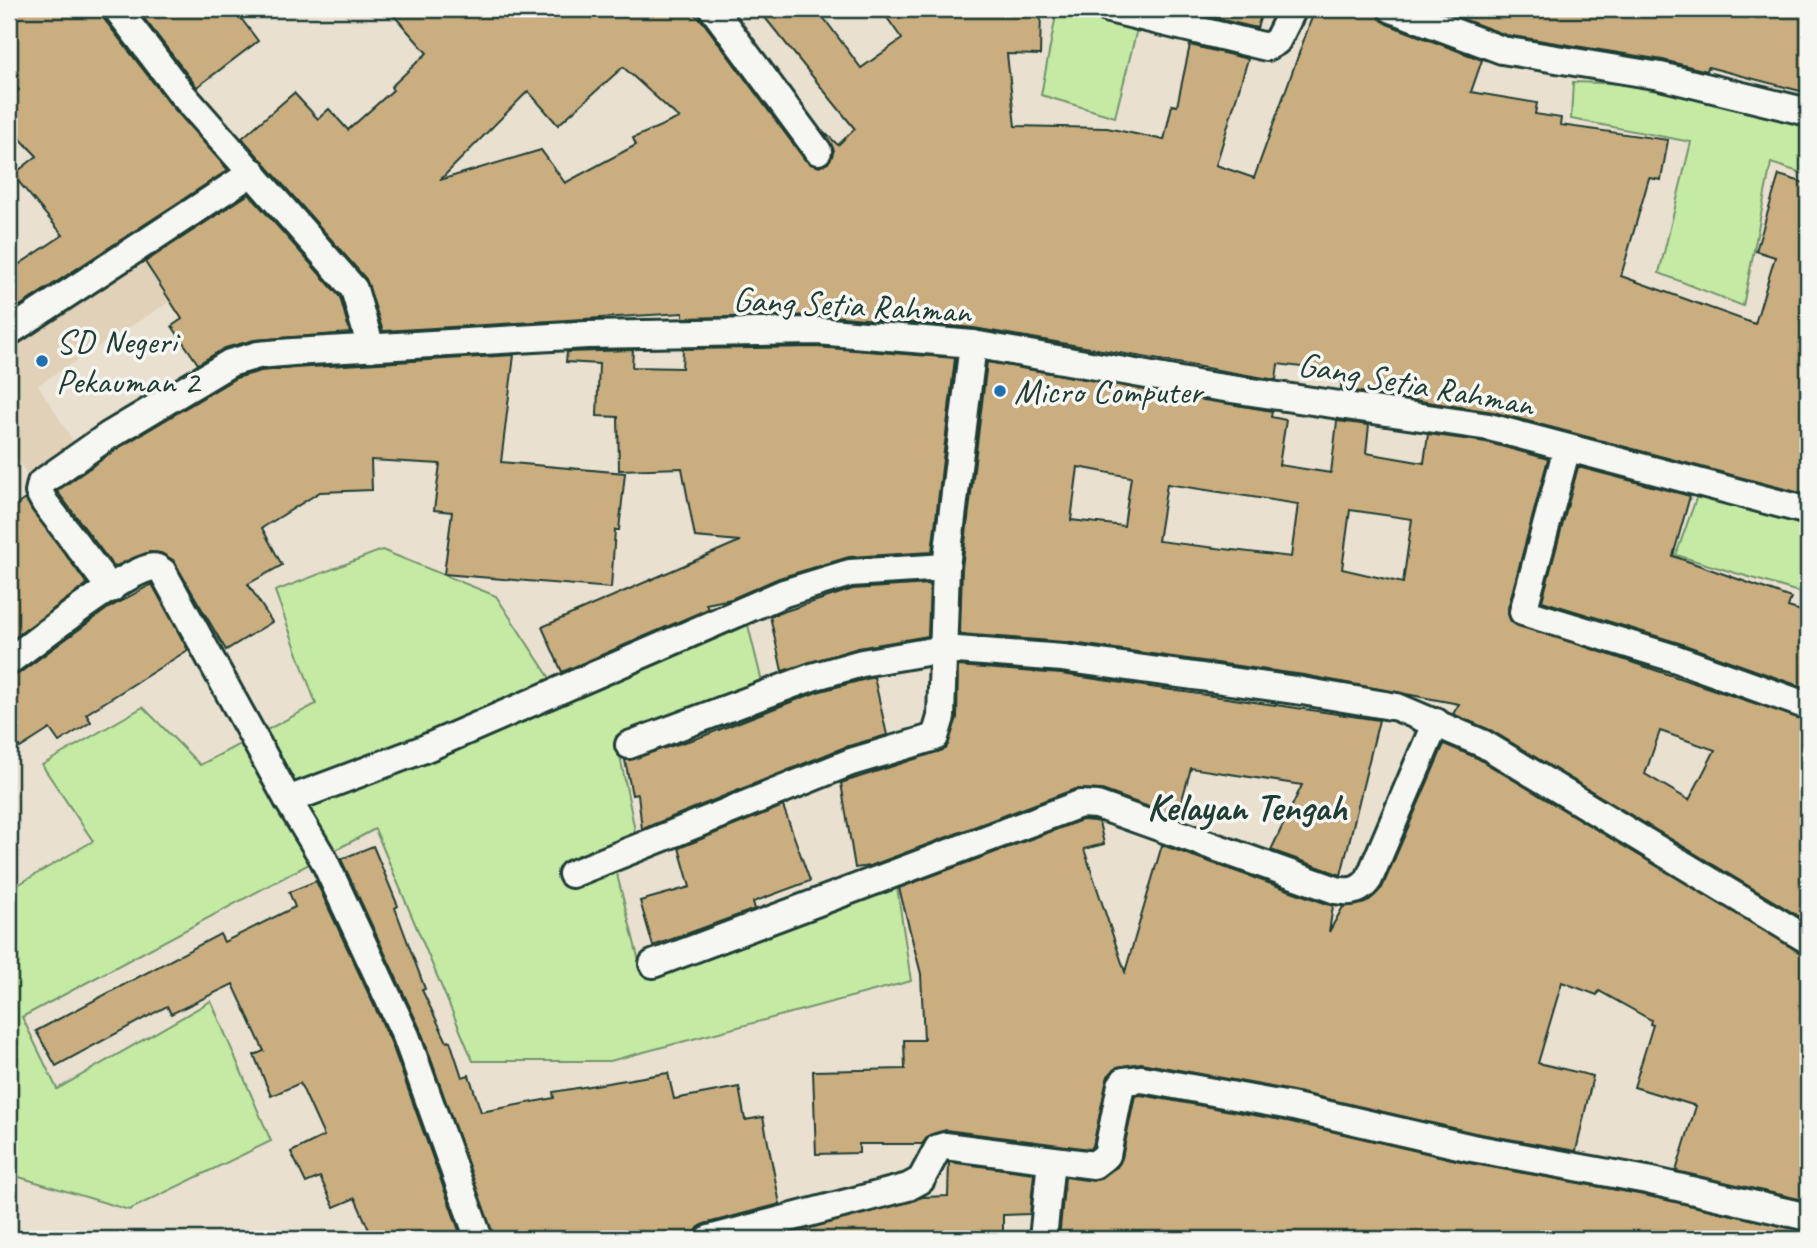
<svg xmlns="http://www.w3.org/2000/svg" width="1817" height="1248" font-family="Caveat,sans-serif">
	<style>
		.built { fill: #e0d1b8 }
		.green { fill: #c5eaa4; stroke: #72946c; stroke-width: 2 }
		.building { fill: #cbae80; stroke: #1f3d34; stroke-width: 2; fill-rule: evenodd }
		.lines { fill: none; stroke-linecap: round; stroke-linejoin: round }
		.street-casing { stroke: #1f3d34; stroke-width: 32 }
		.street { stroke: #f6f6f2; stroke-width: 26 }
		.poi-dot { fill: #1f6fb2; stroke: #f6f6f2; stroke-width: 2.5 }
		.labels { text-anchor: middle; dominant-baseline: central; stroke-width: 7; stroke-linejoin: round; paint-order: stroke }
		.street-label { font-size: 35px; fill: #1f3d34; stroke: #f6f6f2 }
		.poi-label { font-size: 35px; fill: #1f3d34; stroke: #f6f6f2; text-anchor: start }
		.quarter-label { font-size: 38px; font-weight: bold; fill: #1f3d34; stroke: #f6f6f2 }
	</style>
	<rect width="100%" height="100%" fill="#e9e0d0"/>
	<filter id="ink" filterUnits="userSpaceOnUse"><feTurbulence type="fractalNoise" baseFrequency=".0143" numOctaves="2"/><feDisplacementMap in="SourceGraphic" scale="14" xChannelSelector="R" yChannelSelector="G"/><feConvolveMatrix kernelMatrix="1 2 1 2 8 2 1 2 1" color-interpolation-filters="sRGB"/></filter>
	<g filter="url(#ink)">
		<polygon class="built" points="138,254 169,302 38,385 79,450 31,481 9,445 9,336"/>
		<g class="green">
			<polygon points="1062,9 1187,9 1185,14 1142,9 1115,117 1041,95 1056,15"/>
			<polygon points="1573,82 1631,84 1808,124 1808,175 1771,163 1743,306 1659,273 1691,142 1571,119"/>
			<polygon points="1697,496 1808,523 1808,574 1802,593 1676,555"/>
			<polygon points="382,550 496,596 563,698 746,617 762,682 616,736 636,836 611,851 641,969 896,880 911,981 610,1061 473,1061 375,829 22,1017 57,1089 211,1001 271,1141 129,1210 9,1174 9,890 93,841 42,765 143,707 200,765 316,704 275,591"/>
		</g>
		<g class="building">
			<polygon points="9,9 102,9 104,19 170,104 228,170 9,313 9,271 63,235 13,175 37,156 9,127 9,100 19,90 9,78"/>
			<polygon points="137,9 234,9 258,41 197,87"/>
			<path d="M388 9H689L703 22 805 160 819 167 828 163 834 150 823 131 838 145 855 129 758 9H817L861 68 902 39 881 9H1041L1040 55 1007 54 1015 126 1107 128 1164 140 1172 105 1177 106 1190 45 1248 59 1216 165 1254 178 1315 9H1377L1379 18 1387 24 1482 60 1471 92 1537 103 1535 114 1561 118 1560 125 1668 140 1661 180 1649 178 1621 276 1755 324 1775 257 1756 251 1779 175 1808 184V495L1493 412 1341 389V372L1278 364 1276 380 974 328 818 315 683 318V313L383 331 366 279 242 138 294 93 318 119 329 109 348 130 393 90 391 87 427 53ZM623 67 679 118 633 138 636 145 565 183 541 150 440 180 528 91 558 125Z"/>
			<polygon points="1198,9 1263,9 1257,28 1197,14"/>
			<polygon points="1436,9 1808,9 1808,93 1708,67 1707,71 1663,60 1506,35"/>
			<polygon points="249,194 340,297 350,333 254,340 225,348 198,364 172,326 182,319 145,262"/>
			<polygon points="816,347 955,358 932,552 849,557 779,578 731,599 706,604 708,609 562,672 542,627 740,541 695,537 682,468 619,470 618,417 597,416 599,364 566,362 567,352 633,350 632,367 682,368 683,349"/>
			<polygon points="514,355 501,462 625,473 619,530 615,530 611,588 444,574 452,512 434,510 440,464 371,460 372,490 320,492 262,528 282,565 248,584 272,622 226,650 173,560 161,553 149,552 114,567 57,491 117,449 236,378 261,371 294,368"/>
			<path d="M987 362 1272 411 1271 417 1286 420 1279 465 1331 473 1337 421 1369 425 1366 453 1424 463 1428 434 1486 442 1548 459 1508 608 1511 622 1808 721V922L1492 731 1453 714 1459 704 1304 675 1065 642 960 634 962 568ZM1078 467 1131 477 1124 526 1071 520ZM1167 484 1298 504 1291 557 1158 541ZM1350 510 1412 519 1403 583 1342 569ZM1660 731 1715 750 1689 800 1645 774Z"/>
			<polygon points="1578,467 1690,496 1673,556 1791,598 1788,607 1808,613 1808,689 1679,643 1542,601"/>
			<polygon points="25,499 87,584 9,642 9,510"/>
			<polygon points="152,584 188,650 86,714 91,722 59,742 50,729 20,748 9,729 9,676 18,674 107,609"/>
			<polygon points="930,584 928,636 858,648 782,671 770,616 853,589"/>
			<polygon points="958,666 1061,674 1379,720 1341,875 1271,850 1302,785 1191,768 1177,817 1102,790 1075,789 870,866 855,868 841,783 946,749 957,718"/>
			<polygon points="874,677 887,735 845,747 642,829 638,794 632,795 625,760 698,738 817,692"/>
			<polygon points="1444,744 1477,758 1808,956 1808,1201 1676,1171 1696,1106 1634,1087 1653,1025 1650,1024 1651,1020 1599,991 1597,995 1562,982 1538,1063 1593,1076 1576,1151 1475,1133 1293,1091 1141,1063 1117,1067 1108,1076 1093,1146 1090,1149 946,1130 929,1135 922,1144 859,1144 859,1153 816,1154 813,1071 905,1069 904,1040 924,1040 921,974 899,888 1082,820 1094,821 1099,822 1104,844 1084,849 1125,972 1162,845 1333,906 1329,932 1343,907 1365,903 1382,888"/>
			<polygon points="783,806 810,881 753,902 755,909 653,946 640,901 690,887 679,848"/>
			<polygon points="373,846 398,906 395,908 425,989 422,990 447,1042 450,1041 462,1077 469,1075 481,1112 554,1098 553,1092 668,1073 674,1099 739,1087 745,1120 763,1117 780,1204 704,1224 698,1228 694,1239 494,1239 421,1031 341,859"/>
			<polygon points="316,881 391,1042 462,1239 373,1239 355,1198 334,1207 320,1177 306,1183 291,1152 324,1136 300,1083 271,1096 254,1055 264,1051 233,984 171,1014 167,1006 56,1066 36,1031 220,934 224,942 295,907 289,892"/>
			<polygon points="1141,1095 1287,1121 1469,1163 1644,1195 1808,1232 1808,1239 1059,1239 1065,1177 1093,1181 1117,1167 1122,1158 1135,1096"/>
			<polygon points="949,1162 1034,1173 1030,1214 1003,1215 1003,1239 770,1239 923,1197 948,1196"/>
		</g>
		<g class="lines">
			<defs>
				<g id="street">
					<polyline points="117,9 182,94 354,289 371,348"/>
					<polyline points="713,9 818,151"/>
					<polyline points="1109,9 1267,47 1277,41 1293,9"/>
					<polyline points="1392,9 1502,50 1660,76 1808,112"/>
					<polyline points="9,332 253,172"/>
					<polyline points="1567,448 1523,612 1674,658 1808,706"/>
					<polyline points="111,589 45,503 39,492 41,483 108,436 230,363 258,355 293,352 587,335 817,331 973,344 1197,384 1489,427 1808,511"/>
					<path d="M9 661C40 639 116 577 149 568 155 566 158 568 163 572L288 800 324 860 406 1036 479 1239"/>
					<polyline points="629,745 812,677 862,663 944,649 1063,658 1302,691 1397,707 1484,744 1808,940"/>
					<polyline points="288,800 424,749 784,593 850,573 946,567 973,344"/>
					<polyline points="572,874 851,762 935,737 941,717 946,567"/>
					<path d="M653 964 1080 804 1097 805 1336 890C1350 893 1361 891 1369 879L1436 722"/>
					<polyline points="709,1239 908,1187 921,1180 938,1148 945,1146 1094,1165 1107,1155 1121,1085 1124,1081 1142,1079 1290,1106 1472,1148 1647,1180 1808,1217"/>
					<polyline points="1043,1239 1051,1160"/>
				</g>
			</defs>
			<use href="#street" class="street-casing"/>
			<use href="#street" class="street"/>
		</g>
	</g>
	<g class="poi-dot">
		<circle cx="42" cy="361" r="7"/>
		<circle cx="1000" cy="391" r="7"/>
	</g>
	<g class="labels">
		<g class="street-label">
			<text transform="translate(852 305) rotate(3)">Gang Setia Rahman</text>
			<text transform="translate(1416 384) rotate(10)">Gang Setia Rahman</text>
		</g>
		<g class="poi-label">
			<text x="56" y="341">SD Negeri<tspan x="56" dy="40">Pekauman 2</tspan></text>
			<text x="1014" y="391">Micro Computer</text>
		</g>
		<g class="quarter-label">
			<text x="1247" y="807">Kelayan Tengah</text>
		</g>
	</g>
	<rect width="1817" height="1248" fill="none" stroke="#f6f6f2" stroke-width="35"/>
	<rect x="18" y="18" width="1782" height="1213" fill="none" stroke="#1f3d34" stroke-width="2.5" filter="url(#ink)"/>
</svg>
